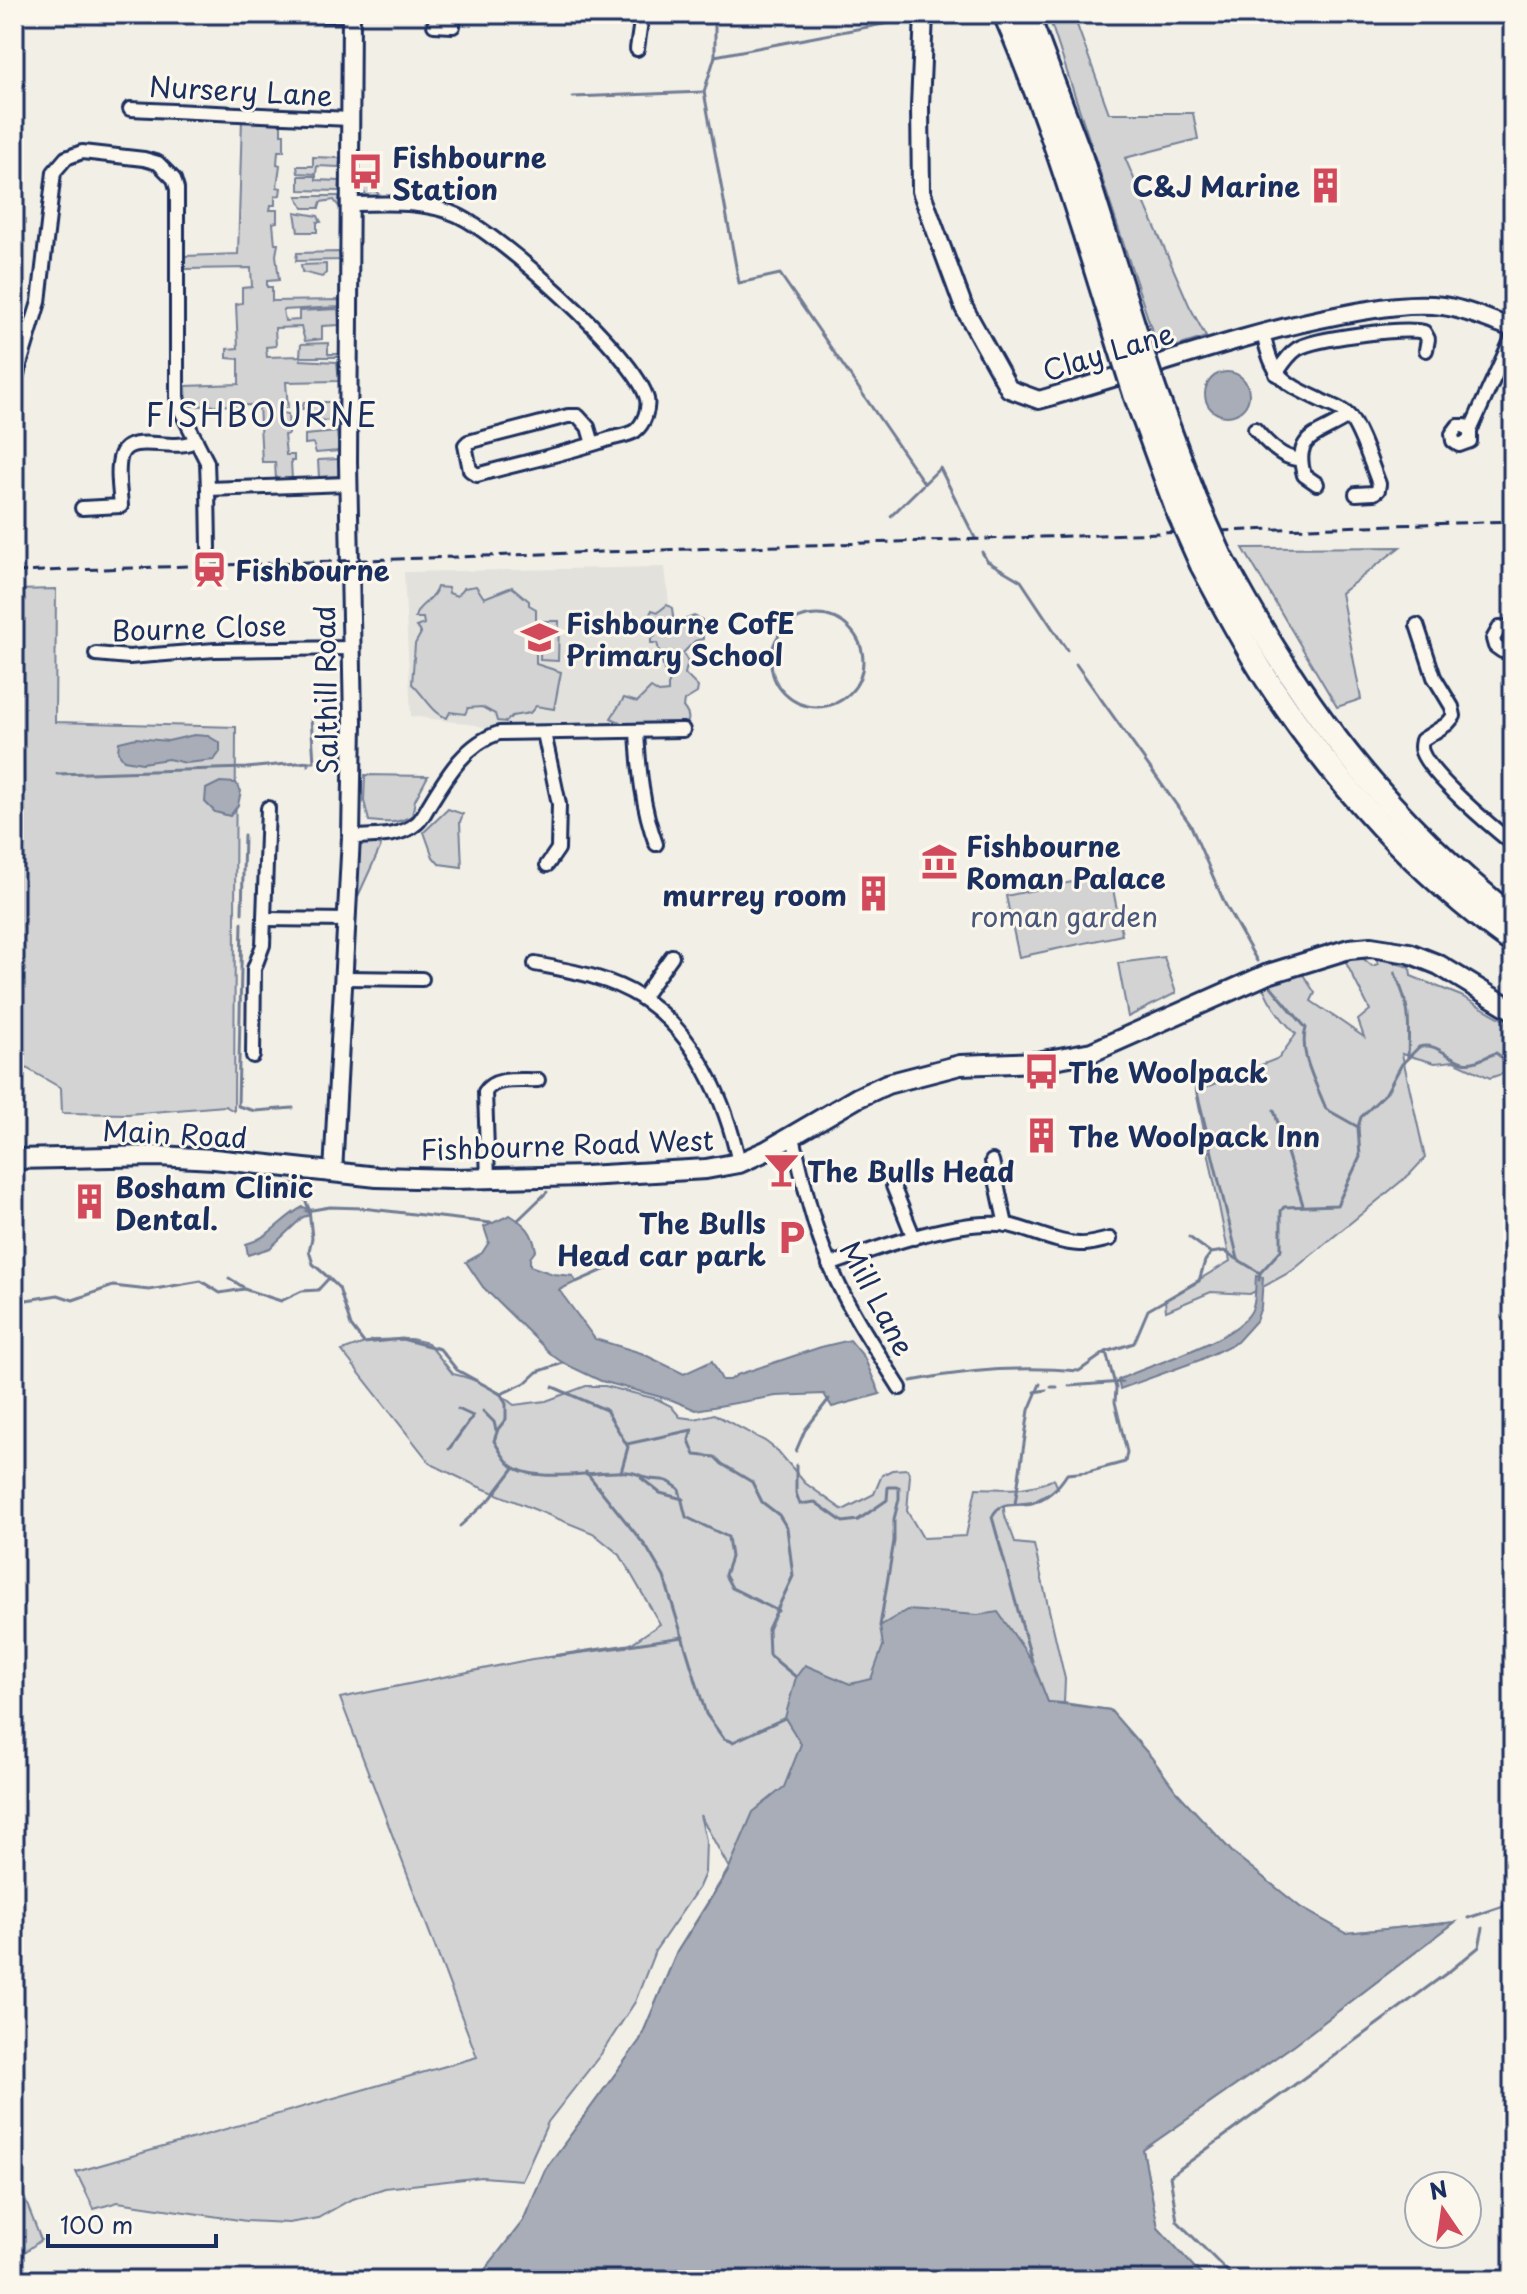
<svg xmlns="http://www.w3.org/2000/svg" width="1527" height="2294" font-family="'Playpen Sans',sans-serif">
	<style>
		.built { fill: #e2e1dc }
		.green { fill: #d2d3d2; stroke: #768198; stroke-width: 2 }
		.water { fill: #a9adb7; stroke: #707b93; stroke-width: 2 }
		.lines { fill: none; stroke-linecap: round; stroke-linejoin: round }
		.stream { stroke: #707b93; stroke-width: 3 }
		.street-casing { stroke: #1b2f5e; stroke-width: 18 }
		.secondary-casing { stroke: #1b2f5e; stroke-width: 22 }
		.primary-casing { stroke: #1b2f5e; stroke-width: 24 }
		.highway-casing { stroke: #1b2f5e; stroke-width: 28 }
		.street { stroke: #fbf7ec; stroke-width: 12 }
		.secondary { stroke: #fbf7ec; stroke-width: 16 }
		.primary { stroke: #fbf7ec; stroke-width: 18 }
		.highway { stroke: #fbf7ec; stroke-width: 22 }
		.rail { stroke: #1b2f5e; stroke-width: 3; stroke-dasharray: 12 6; stroke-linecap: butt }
		.highway-bridge-casing { stroke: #1b2f5e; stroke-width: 28; stroke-linecap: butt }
		.highway-bridge { stroke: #fbf7ec; stroke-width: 22 }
		.labels { text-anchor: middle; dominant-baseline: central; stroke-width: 6; stroke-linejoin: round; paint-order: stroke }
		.street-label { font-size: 28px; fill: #1b2f5e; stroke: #fbf7ec }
		.poi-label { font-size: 28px; font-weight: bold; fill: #1b2f5e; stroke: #fbf7ec; text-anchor: start }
		.park-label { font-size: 28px; fill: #49587b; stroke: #fbf7ec }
		.quarter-label { font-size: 32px; letter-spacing: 2px; fill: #1b2f5e; stroke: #fbf7ec }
	</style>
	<rect width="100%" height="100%" fill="#f2efe6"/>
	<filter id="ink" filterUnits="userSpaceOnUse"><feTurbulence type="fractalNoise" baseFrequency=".0125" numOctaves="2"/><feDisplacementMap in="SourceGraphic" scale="16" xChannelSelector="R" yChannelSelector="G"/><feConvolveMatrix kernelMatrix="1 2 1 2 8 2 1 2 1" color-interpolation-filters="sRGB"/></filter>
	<g filter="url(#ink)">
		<polygon class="built" points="665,567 683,730 501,733 476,725 411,716 404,572"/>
		<g class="green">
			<polygon points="1048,14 1073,14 1109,113 1193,113 1198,139 1125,158 1189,305 1206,337 1159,352"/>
			<polygon points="242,118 281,120 281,134 284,134 284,151 278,151 277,164 280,165 277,187 281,188 280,195 275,196 275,205 271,205 270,210 277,210 277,222 273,223 275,244 278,244 276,255 279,280 267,281 267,287 272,287 272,301 339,300 339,307 283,310 285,321 299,320 299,311 338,309 339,325 322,326 322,339 305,341 301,327 275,328 276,346 266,347 267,357 300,356 301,344 328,343 328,354 339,354 339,357 301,357 300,360 337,362 339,381 286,382 288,408 282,408 282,413 288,414 289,434 284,435 286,455 294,455 294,461 291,461 292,479 276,480 275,462 262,462 259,405 187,406 186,386 239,384 239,359 227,358 227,349 238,348 236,304 242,303 242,288 252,287 251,268 185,269 185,256 238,254"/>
			<polygon points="313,157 340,158 339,167 317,166 316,174 298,173 297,166 313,166"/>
			<polygon points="357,167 380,196 368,196 359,189"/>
			<polygon points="299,176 316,176 316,180 340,181 339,191 299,190"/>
			<polygon points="297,196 339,196 339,207 334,200 321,202 319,208 303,208"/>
			<polygon points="295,212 318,216 321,222 317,222 317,232 298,232"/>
			<polygon points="339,252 340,260 296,261 297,253"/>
			<polygon points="326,264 326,273 322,277 302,272 301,265"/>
			<polygon points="304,402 338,402 338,421 308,420 308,408 302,409"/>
			<polygon points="337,432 339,451 316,453 313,443 305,444 305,435"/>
			<polygon points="339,459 340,474 337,476 319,477 318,460"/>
			<polygon points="1400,547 1341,593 1361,699 1337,707 1243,548"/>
			<path d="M476 586 484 598 512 587 529 601V605L536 609V664L561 672 554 709 536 706 530 713 512 716 506 722 497 721 495 714 482 707 468 708 465 714 450 712 447 718C432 713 424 695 412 684L415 644 421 633 416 627 424 624 423 618H415C417 604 434 601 437 587L448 588 449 593 457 596 464 588Z"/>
			<polygon points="56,589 55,722 236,727 234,1111 225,1106 128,1114 62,1113 61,1088 14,1061 14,590"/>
			<path d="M667 605 672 608 674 624 694 616 702 620 703 639 695 641 683 653 688 662 685 674 698 687 697 693 684 701 683 707C692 718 689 722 681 733L621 726 620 722 611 718 624 698 637 702 651 688 659 693 668 692V685L673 674 665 673 657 643H651V639L655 636 654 625 648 618 652 610 658 612Z"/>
			<polygon points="541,621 559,621 558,661 540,660"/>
			<path d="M365 775 428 776 415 800 412 816C397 824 386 823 369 821L364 801Z"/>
			<polygon points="448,809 463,814 460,822 462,867 439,864 433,857 424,832"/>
			<polygon points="369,841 381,846 354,905 357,852 361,844"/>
			<polygon points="1110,874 1122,935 1019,957 1006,896"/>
			<path d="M1360 956 1372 966 1378 964 1376 958 1410 967 1411 976 1461 996 1513 1025V1070L1490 1078 1454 1061 1435 1063 1402 1054 1425 1158 1410 1174 1292 1271 1250 1294 1211 1292 1166 1311 1165 1300 1230 1261 1196 1091 1279 1058 1296 1034C1282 1020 1267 1001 1261 981L1300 970 1315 993 1311 1001 1364 1037 1358 1020 1370 1010 1344 959Z"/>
			<polygon points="1164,957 1176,993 1128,1017 1118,963"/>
			<path d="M411 1339 428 1343 453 1374C478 1379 495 1390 514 1405L546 1401 586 1386H605L657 1399 671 1406 680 1417 695 1419 714 1414 765 1441 778 1451 805 1483 843 1510 874 1494 882 1475 892 1470 907 1469 910 1475 907 1511 923 1538 966 1536 976 1488C1004 1489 1029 1491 1054 1479L1058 1488 1033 1502 1004 1505C1003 1520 1012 1529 1015 1543L1034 1545 1065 1679 1064 1703 1110 1710 1151 1757 1176 1791 1233 1853 1300 1907 1346 1933 1455 1922 1295 2044 1143 2150 1158 2228 1206 2280H916L1063 1703 1048 1702 1033 1663 869 1786 477 2280 523 2221 545 2170 640 2040 677 1952 729 1868 700 1815 706 1840 705 1873 699 1887 655 1951 635 2002 601 2054 548 2122 522 2180 482 2177 385 2188 350 2200 318 2218 289 2223 246 2221 118 2202 94 2209 76 2172 477 2057 340 1698 532 1659 626 1647 660 1624 620 1555 593 1533 477 1486 431 1464 342 1351 373 1340Z"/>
			<polygon points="14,2171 41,2240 14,2260"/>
		</g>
		<g class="water">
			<circle cx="1227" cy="394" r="22"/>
			<polygon points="194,735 208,736 220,743 220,752 214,760 186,763 168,759 142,763 124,760 118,752 119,742 136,738 168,741"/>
			<polygon points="220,782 236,783 241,791 238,805 230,816 215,812 205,802 206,789"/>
			<path d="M303 1207 309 1209 310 1215 303 1217 270 1248 248 1255 246 1244C270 1238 281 1218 303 1207Z"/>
			<path d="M510 1215C526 1225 532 1231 536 1250L530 1258V1266L553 1274 573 1276 576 1282 559 1290 595 1339 641 1353 684 1374 712 1361 722 1380H730L737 1375 821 1347 850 1340 864 1357 880 1394 832 1407 824 1394 776 1396 696 1410 672 1400 601 1381 563 1363 552 1355 483 1287 466 1262 482 1253 489 1242 484 1227Z"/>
			<path d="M1256 1276 1263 1277 1261 1307 1256 1321 1237 1342 1200 1360 1120 1389 1118 1380C1149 1364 1243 1340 1253 1307 1256 1298 1255 1286 1256 1276Z"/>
			<polygon points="907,1610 978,1615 998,1612 1032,1661 1048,1702 1110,1710 1151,1757 1176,1791 1233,1853 1300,1907 1346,1933 1455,1922 1295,2044 1143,2150 1158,2228 1206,2280 477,2280 523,2221 545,2170 640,2040 677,1952 727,1873 753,1812 784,1787 801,1744 785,1718 796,1677 805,1665 850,1684 871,1679 883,1646 880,1626"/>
		</g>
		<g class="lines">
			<g class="stream">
				<polyline points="715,14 715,56 704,92 739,283 780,274 924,483"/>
				<polyline points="715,56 899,21"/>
				<polyline points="573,97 704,92"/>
				<polyline points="891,516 940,468 975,538"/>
				<polyline points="982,552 987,561 1021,581 1067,650"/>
				<circle cx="817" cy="661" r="46"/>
				<polyline points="1076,664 1190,824 1225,904 1257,961"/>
				<polyline points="308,762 314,762 311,717 340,717"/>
				<polyline points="57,774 246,768 308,762 308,765"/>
				<polyline points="242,913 244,835"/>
				<polyline points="242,923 238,1106 255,1111 293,1108"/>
				<path d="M1395 973C1411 1010 1409 1019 1408 1058"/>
				<path d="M1269 984 1306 1028C1298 1054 1317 1084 1326 1109L1358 1127"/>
				<polyline points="1195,1084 1238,1259"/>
				<polyline points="1274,1110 1303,1205"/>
				<polyline points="291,1184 299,1185 309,1209 312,1238 309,1251 313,1264 329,1278"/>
				<polyline points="306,1211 330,1207 362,1208 491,1223"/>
				<polyline points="518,1220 547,1192"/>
				<polyline points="1189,1237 1211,1253"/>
				<polyline points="229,1278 243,1287"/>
				<path d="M1259 1280 1260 1273 1281 1250V1211L1284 1207 1337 1205 1360 1157 1358 1127 1361 1117 1386 1093 1402 1064 1419 1047C1437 1042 1447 1058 1463 1062 1475 1065 1486 1056 1496 1053L1513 1066"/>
				<polyline points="576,1282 615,1265"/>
				<polyline points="14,1302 58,1295 73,1300 113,1286 149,1290 201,1281 220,1293 244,1289 281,1301 302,1291 318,1290 329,1278 339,1288 351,1326 364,1343 402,1339 440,1349 457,1370 501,1394"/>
				<path d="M563 1363 537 1372 525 1383 501 1394 506 1404V1419L498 1429 494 1441C499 1449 504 1460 512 1466 536 1484 598 1470 628 1472 637 1472 643 1478 651 1479 667 1481 665 1478 679 1489L686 1517 728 1537 731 1557 725 1575 732 1588 778 1611"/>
				<path d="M911 1381C965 1370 1024 1366 1079 1371L1106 1352 1134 1343 1148 1310 1199 1281 1205 1261 1211 1253 1224 1251 1260 1273"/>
				<polyline points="1069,1386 1122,1382"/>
				<polyline points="553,1387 606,1410 628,1447 621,1472"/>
				<polyline points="1051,1387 1057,1387"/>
				<polyline points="1035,1392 1046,1390"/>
				<polyline points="483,1411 494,1422 496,1430"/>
				<polyline points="627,1444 692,1430 689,1440 695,1455 715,1457 722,1464 752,1482 762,1502 779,1515 787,1528 793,1576 768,1629 769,1655 796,1677"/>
				<polyline points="449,1449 473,1416 458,1409"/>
				<polyline points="796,1451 805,1430 829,1399"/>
				<polyline points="796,1465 796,1493 800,1504 815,1502 843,1522 858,1520 887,1500 888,1487 899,1487 899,1499 894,1519 894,1541 880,1626"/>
				<polyline points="586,1472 647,1548 664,1577 706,1714 724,1739 733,1742 785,1718"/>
				<polyline points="641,1478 660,1493 683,1499"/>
				<polyline points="1015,1504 1029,1410 1040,1384"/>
				<polyline points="460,1526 491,1498 514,1468"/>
				<polyline points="546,1657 683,1637"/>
				<path d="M1032 1661 992 1517C1000 1499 1017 1507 1032 1503 1048 1498 1059 1487 1067 1474L1088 1472 1125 1462 1127 1452 1115 1402 1116 1388 1106 1352"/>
				<polyline points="1468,1918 1513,1903"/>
				<polyline points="1236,2280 1177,2221 1170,2176 1451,1970 1479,1947 1483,1928"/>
			</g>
			<defs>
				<g id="street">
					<polyline points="245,14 351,15"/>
					<polyline points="434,25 453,26 453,14"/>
					<polyline points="637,49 642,14"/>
					<polyline points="130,109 350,119"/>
					<path d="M349 204C386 204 423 200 457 215 499 234 636 355 647 399 649 409 644 424 635 431 627 436 614 437 606 440 564 454 520 463 477 475L470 470 465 445 468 442 568 416H578L588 427 593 444"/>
					<path d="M1263 333C1273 377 1280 381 1320 400 1329 405 1341 408 1348 415 1359 426 1373 469 1379 484L1378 490 1374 493 1356 494"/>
					<path d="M1276 374C1282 365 1288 355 1297 349 1315 338 1403 327 1424 332L1428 339 1426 350"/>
					<polyline points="14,384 39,302 54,172 66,158 82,152 144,159 158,163 174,179 177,189 177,397 180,409 207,462 208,489 348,484"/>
					<path d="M1255 429C1265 441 1283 460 1300 459"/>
					<polyline points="1470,431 1465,426 1458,426 1452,434 1453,441 1459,445 1470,441 1470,431 1513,336"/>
					<path d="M1317 484 1304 475C1292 433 1321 436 1349 416"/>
					<polyline points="208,489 209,548"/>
					<path d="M82 508 121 506C120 491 116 469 121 455 130 431 176 454 196 440"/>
					<path d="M1417 625 1434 677 1452 707 1454 716 1447 724 1422 740C1421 746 1420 747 1422 752 1431 776 1492 827 1513 844"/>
					<polyline points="1513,628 1500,627 1493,639 1495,646 1502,651 1513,649"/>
					<polyline points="96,654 129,657 215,650 351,648"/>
					<path d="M637 731C639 770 642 806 656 844"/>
					<polyline points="544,733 559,804 558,849 547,865"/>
					<path d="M351 837C372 836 400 838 417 823 423 818 427 808 431 802 448 774 467 743 499 733L683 730"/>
					<polyline points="264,919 348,920"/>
					<path d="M535 964C571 971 609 977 640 997 696 1033 726 1101 739 1163"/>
					<polyline points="345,978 422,979"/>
					<polyline points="642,998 672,956"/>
					<polyline points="253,1056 254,969 263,945 268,808"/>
					<path d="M793 1137C803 1179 812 1223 829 1263 847 1308 875 1348 900 1388"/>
					<polyline points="992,1161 1006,1225"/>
					<path d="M488 1179 485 1092C494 1076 522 1081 538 1080"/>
					<polyline points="893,1186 914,1238"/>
					<path d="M829 1265C874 1249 961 1217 1008 1225 1032 1230 1055 1243 1079 1244 1089 1245 1100 1241 1110 1239"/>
				</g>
				<g id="secondary">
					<path d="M924 14 920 106 921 191 964 308 1009 389 1039 400C1139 372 1237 335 1340 315 1374 309 1408 302 1443 306 1466 309 1491 321 1513 328"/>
					<polyline points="333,1173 351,837 353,722 348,462 351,14"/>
				</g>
				<polyline id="primary" points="14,1159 158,1156 214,1159 377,1177 452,1179 585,1176 706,1169 739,1163 766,1151 857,1098 887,1084 960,1065 1037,1062 1092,1052 1268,974 1349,949 1371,947 1409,953 1439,965 1513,1010"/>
				<g id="highway">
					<path d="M1005 14C1052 122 1085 235 1120 347"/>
					<polyline points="1027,14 1081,158 1138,340"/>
					<polyline points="1154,389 1195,499"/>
					<polyline points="1135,394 1177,509"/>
					<path d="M1221 557C1297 700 1384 817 1513 918"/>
					<path d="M1202 565C1224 606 1246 648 1272 687 1336 784 1418 874 1513 942"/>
				</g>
			</defs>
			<use href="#street" class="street-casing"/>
			<use href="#secondary" class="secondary-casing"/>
			<use href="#primary" class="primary-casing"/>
			<use href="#highway" class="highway-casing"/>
			<use href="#street" class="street"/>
			<use href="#secondary" class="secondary"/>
			<use href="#primary" class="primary"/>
			<use href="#highway" class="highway"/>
			<polyline class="rail" points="14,572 1513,521"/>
			<defs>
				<g id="highway-bridge">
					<polyline points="1138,340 1154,389"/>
					<polyline points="1120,347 1135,394"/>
					<polyline points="1195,499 1221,557"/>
					<polyline points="1177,509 1202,565"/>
				</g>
			</defs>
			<use href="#highway-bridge" class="highway-bridge-casing"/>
			<use href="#highway-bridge" class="highway-bridge"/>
		</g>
	</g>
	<defs>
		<symbol id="bus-bare" viewBox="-9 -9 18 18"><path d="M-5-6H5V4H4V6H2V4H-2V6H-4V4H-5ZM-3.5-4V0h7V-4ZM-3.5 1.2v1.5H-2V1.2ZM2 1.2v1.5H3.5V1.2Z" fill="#d1495b" stroke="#fbf7ec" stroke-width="2.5" paint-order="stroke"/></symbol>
		<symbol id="building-bare" viewBox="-9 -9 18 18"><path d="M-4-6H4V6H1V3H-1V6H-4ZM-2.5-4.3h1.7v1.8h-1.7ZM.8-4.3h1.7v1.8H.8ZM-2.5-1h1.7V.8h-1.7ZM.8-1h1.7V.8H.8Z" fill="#d1495b" stroke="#fbf7ec" stroke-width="2.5" paint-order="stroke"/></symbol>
		<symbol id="station-bare" viewBox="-9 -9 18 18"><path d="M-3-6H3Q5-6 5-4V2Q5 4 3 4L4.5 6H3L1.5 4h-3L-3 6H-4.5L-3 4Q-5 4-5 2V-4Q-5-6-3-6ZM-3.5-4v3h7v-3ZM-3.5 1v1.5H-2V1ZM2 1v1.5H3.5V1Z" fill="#d1495b" stroke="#fbf7ec" stroke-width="2.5" paint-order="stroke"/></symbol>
		<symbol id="school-bare" viewBox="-9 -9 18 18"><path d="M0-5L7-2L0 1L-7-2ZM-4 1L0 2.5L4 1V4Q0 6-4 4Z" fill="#d1495b" stroke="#fbf7ec" stroke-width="2.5" paint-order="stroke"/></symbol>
		<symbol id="museum-bare" viewBox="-9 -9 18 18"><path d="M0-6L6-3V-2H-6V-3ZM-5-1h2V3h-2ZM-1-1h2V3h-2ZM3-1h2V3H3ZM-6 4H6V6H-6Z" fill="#d1495b" stroke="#fbf7ec" stroke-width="2.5" paint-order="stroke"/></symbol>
		<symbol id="bar-bare" viewBox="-9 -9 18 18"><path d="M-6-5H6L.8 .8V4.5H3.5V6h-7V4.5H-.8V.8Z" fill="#d1495b" stroke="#fbf7ec" stroke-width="2.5" paint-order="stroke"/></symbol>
		<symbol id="parking-bare" viewBox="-9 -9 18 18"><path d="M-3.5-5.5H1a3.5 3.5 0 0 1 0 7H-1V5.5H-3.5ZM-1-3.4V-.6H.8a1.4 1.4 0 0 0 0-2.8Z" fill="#d1495b" stroke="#fbf7ec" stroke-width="2.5" paint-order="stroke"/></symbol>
	</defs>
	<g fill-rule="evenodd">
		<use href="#bus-bare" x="340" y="146" width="51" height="51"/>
		<use href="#building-bare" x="1300" y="160" width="51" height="51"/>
		<use href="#station-bare" x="184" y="544" width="51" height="51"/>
		<use href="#school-bare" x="514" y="612" width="51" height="51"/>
		<use href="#museum-bare" x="914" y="836" width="51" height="51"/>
		<use href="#building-bare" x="848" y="868" width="51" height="51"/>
		<use href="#bus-bare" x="1016" y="1046" width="51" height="51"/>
		<use href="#building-bare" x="1016" y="1110" width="51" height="51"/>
		<use href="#bar-bare" x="756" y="1144" width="51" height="51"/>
		<use href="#building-bare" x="64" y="1176" width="51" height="51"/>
		<use href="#parking-bare" x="766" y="1212" width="51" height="51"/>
	</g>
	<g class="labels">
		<g class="street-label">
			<text transform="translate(241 90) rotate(3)">Nursery Lane</text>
			<text transform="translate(1108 351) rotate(-17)">Clay Lane</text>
			<text transform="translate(199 627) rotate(-2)">Bourne Close</text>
			<text transform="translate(325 690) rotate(-91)">Salthill Road</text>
			<text transform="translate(175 1133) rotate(3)">Main Road</text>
			<text transform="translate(567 1144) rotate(-2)">Fishbourne Road West</text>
			<text transform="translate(878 1298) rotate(62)">Mill Lane</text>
		</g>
		<g class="poi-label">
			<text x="392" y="156">Fishbourne<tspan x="392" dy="32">Station</tspan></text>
			<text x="1300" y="185" text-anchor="end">C&amp;J Marine</text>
			<text x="235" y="569">Fishbourne</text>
			<text x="566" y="622">Fishbourne CofE<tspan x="566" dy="32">Primary School</tspan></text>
			<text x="966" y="845">Fishbourne<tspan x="966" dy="32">Roman Palace</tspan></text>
			<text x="847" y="894" text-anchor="end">murrey room</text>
			<text x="1068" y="1071">The Woolpack</text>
			<text x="1068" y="1135">The Woolpack Inn</text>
			<text x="807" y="1170">The Bulls Head</text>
			<text x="115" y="1186">Bosham Clinic<tspan x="115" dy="32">Dental.</tspan></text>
			<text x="766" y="1222" text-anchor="end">The Bulls<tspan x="766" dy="32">Head car park</tspan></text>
		</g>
		<g class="park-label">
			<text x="1064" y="915">roman garden</text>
		</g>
		<g class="quarter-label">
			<text x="262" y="414">FISHBOURNE</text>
		</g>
	</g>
	<rect width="1527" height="2294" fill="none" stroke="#fbf7ec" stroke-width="48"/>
	<rect x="24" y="24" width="1479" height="2246" fill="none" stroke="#1b2f5e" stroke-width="3" filter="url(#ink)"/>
	<g transform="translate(1443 2210) rotate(347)"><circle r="38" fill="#fbf7ec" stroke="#a1a7b3" stroke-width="2"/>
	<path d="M0-6L14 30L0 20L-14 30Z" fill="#d1495b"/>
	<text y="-12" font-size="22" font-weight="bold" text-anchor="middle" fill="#1b2f5e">N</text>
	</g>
	<path d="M48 2234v12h168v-12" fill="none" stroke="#1b2f5e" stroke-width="4"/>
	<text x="60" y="2234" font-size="24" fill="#1b2f5e" stroke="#fbf7ec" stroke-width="6" paint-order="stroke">100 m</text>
</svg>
